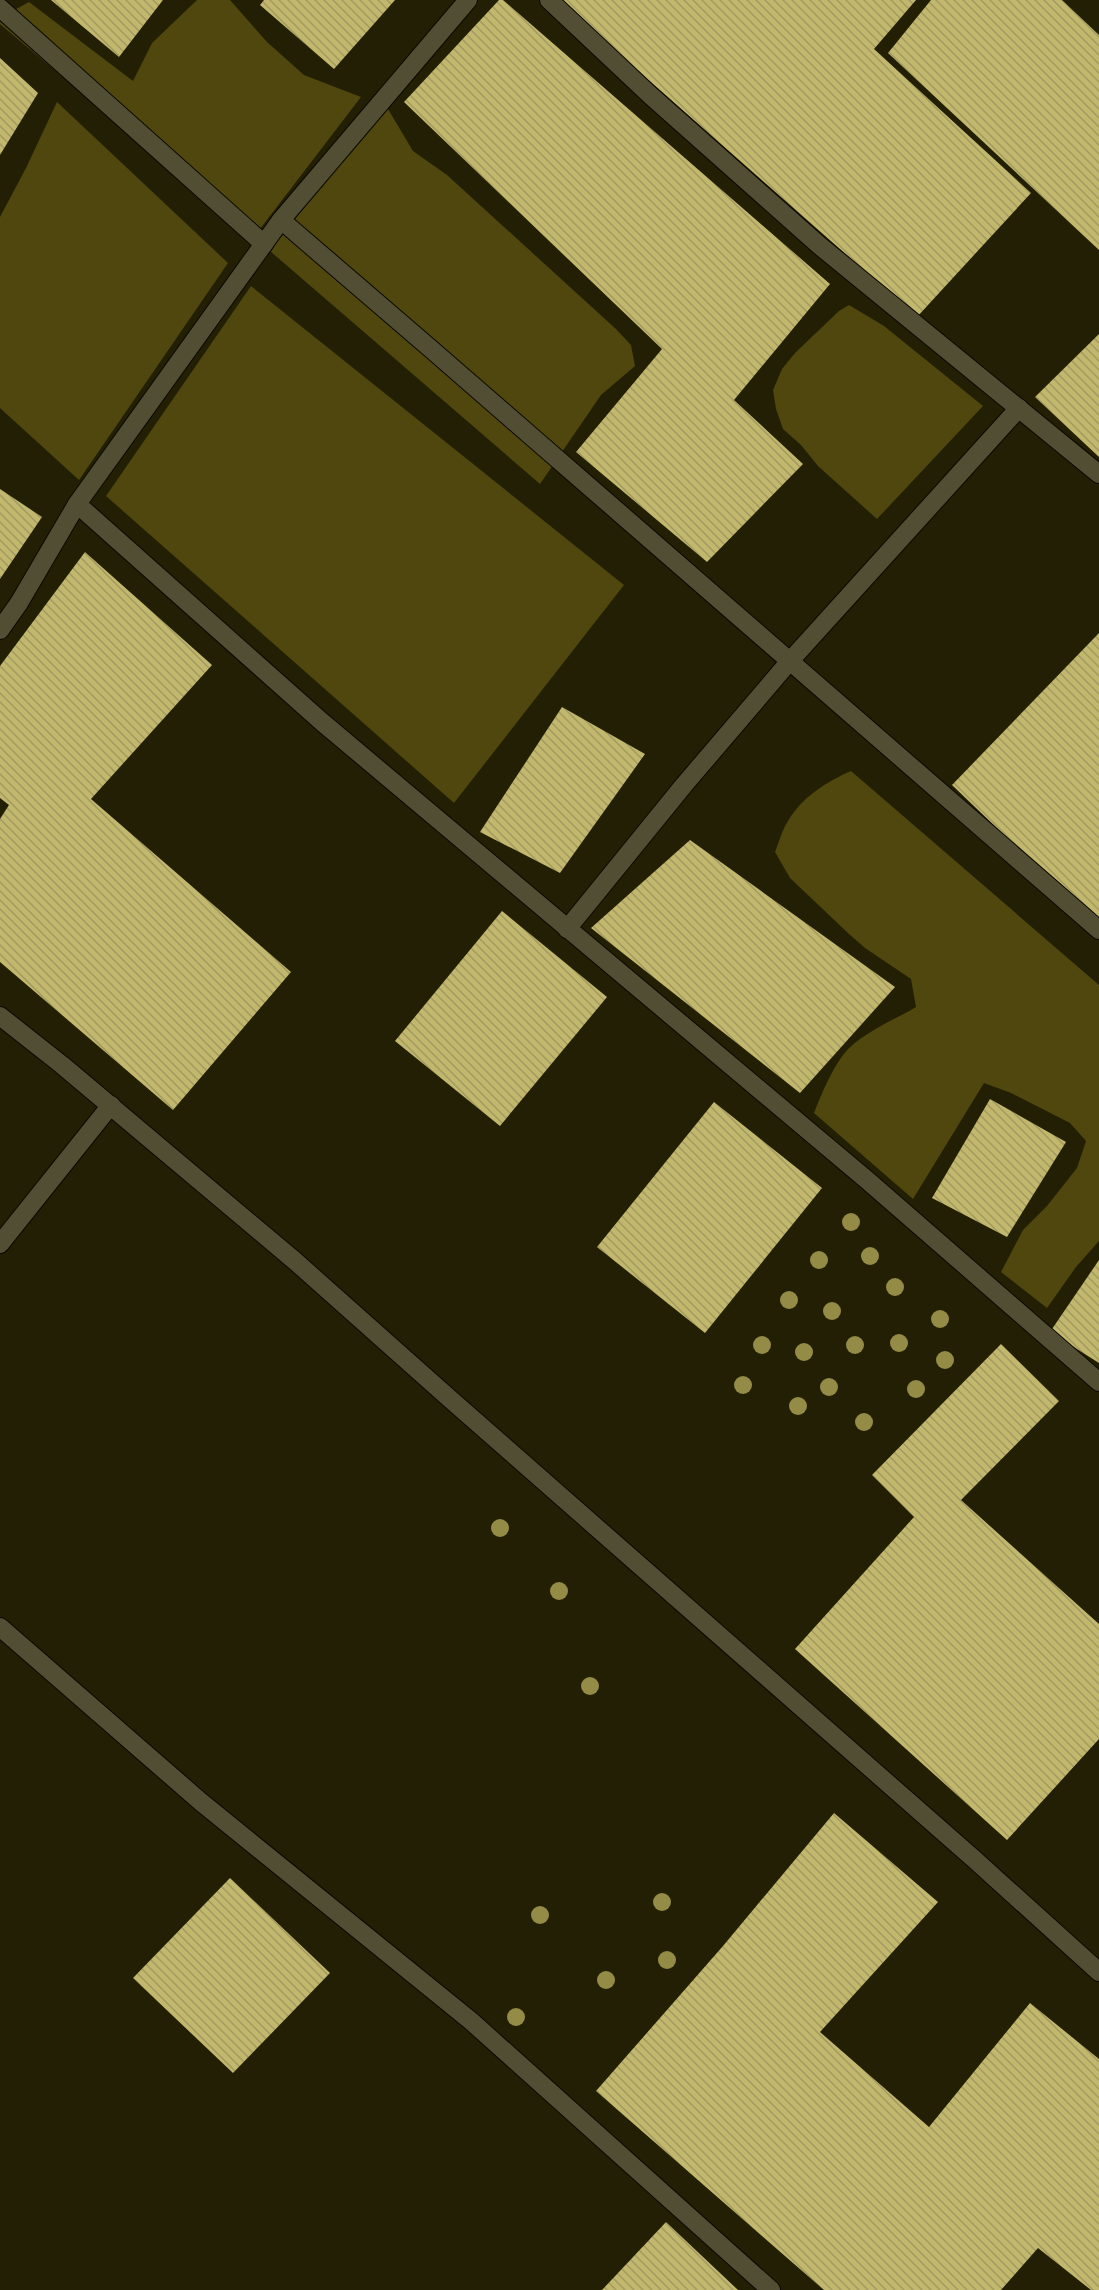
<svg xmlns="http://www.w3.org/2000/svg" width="1099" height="2290" font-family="'Varela Round',sans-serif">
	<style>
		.green { fill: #4f470d }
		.building { fill: url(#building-back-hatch) }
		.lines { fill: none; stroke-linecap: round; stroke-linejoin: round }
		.minor-casing { stroke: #0c0800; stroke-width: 20 }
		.minor { stroke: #514e33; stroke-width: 18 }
		.tree { fill: #948b46 }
	</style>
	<defs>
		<pattern id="building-back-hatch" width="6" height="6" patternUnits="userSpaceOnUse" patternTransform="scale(1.5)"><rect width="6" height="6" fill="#c2b86d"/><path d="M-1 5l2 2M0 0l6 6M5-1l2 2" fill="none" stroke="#a29a60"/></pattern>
	</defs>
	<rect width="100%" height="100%" fill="#221f05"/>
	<g class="green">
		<polygon points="197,0 230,0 267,42 304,75 361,97 253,238 0,24 0,18 29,2 133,81 152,43"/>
		<polygon points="57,102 228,263 79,480 0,408 0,217 26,168"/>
		<polygon points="385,104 413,151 447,175 616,329 631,345 635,366 601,395 540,484 270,251"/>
		<polygon points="251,286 624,585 454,803 106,496"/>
		<polygon points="849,305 884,326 983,406 877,519 818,466 801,445 783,429 776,409 773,390 782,369 795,353 839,311"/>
		<path d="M851 771 1099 985V1241L1076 1267 1047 1308 1001 1272 1023 1230 1047 1206 1077 1168 1086 1141 1070 1123 1011 1093 984 1083 913 1199 814 1113C822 1093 830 1073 843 1055 859 1034 894 1020 916 1007L911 979 865 948 849 934 790 878 775 852C779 842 782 830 788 821 802 797 826 782 851 771Z"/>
	</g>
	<g class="building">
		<polygon points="51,0 163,0 119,57"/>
		<polygon points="264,0 395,0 334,69 260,5"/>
		<polygon points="499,0 503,0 830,284 734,400 803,464 707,562 576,452 662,349 404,102"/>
		<polygon points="558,0 916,0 874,49 1031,193 917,317"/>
		<polygon points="931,0 1062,0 1099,35 1099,250 888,53"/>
		<polygon points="0,58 38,93 0,155"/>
		<polygon points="1099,334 1099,457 1035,397"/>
		<polygon points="0,489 42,517 0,579"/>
		<polygon points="85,552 212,665 91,799 291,972 173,1110 0,962 0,819 9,805 0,798 0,666"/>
		<polygon points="1099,633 1099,926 952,785"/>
		<polygon points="562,707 645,754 560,873 480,832"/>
		<polygon points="690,840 895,987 800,1093 591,928"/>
		<polygon points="502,911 607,997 500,1126 395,1041"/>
		<polygon points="990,1099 1066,1142 1007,1237 932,1198"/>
		<polygon points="714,1102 822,1188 705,1333 597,1247"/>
		<polygon points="1099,1260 1099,1363 1050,1332"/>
		<polygon points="1001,1344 1059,1401 961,1500 1099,1624 1099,1739 1007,1840 795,1649 914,1517 872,1475"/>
		<polygon points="834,1813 938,1902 820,2032 929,2127 1030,2003 1099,2059 1099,2290 1091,2290 1038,2248 1001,2290 824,2290 596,2091 723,1946"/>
		<polygon points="230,1878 330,1973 233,2073 133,1978"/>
		<polygon points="666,2222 738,2290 602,2290"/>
	</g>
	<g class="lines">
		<defs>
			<g id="minor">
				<polyline points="549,0 650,95 820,246 1099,474"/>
				<polyline points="0,8 264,244"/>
				<polyline points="281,220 431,349 1099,930"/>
				<polyline points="77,504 322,722 867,1180 1099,1382"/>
				<polyline points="0,630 19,603 77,504 281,220 468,0"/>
				<polyline points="567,929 684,785 789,662 1019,408"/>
				<polyline points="0,1016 62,1065 295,1261 449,1398 974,1859 1099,1972"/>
				<polyline points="0,1244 111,1105"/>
				<polyline points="0,1627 201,1802 471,2021 771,2290"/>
			</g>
		</defs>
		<use href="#minor" class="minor-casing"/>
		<use href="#minor" class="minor"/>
	</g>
	<g class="tree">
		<circle cx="851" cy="1222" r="9"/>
		<circle cx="870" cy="1256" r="9"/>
		<circle cx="819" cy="1260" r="9"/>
		<circle cx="895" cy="1287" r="9"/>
		<circle cx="789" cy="1300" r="9"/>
		<circle cx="832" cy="1311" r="9"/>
		<circle cx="940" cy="1319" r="9"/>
		<circle cx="899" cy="1343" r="9"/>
		<circle cx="762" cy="1345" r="9"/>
		<circle cx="855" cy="1345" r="9"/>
		<circle cx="804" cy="1352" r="9"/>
		<circle cx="945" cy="1360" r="9"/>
		<circle cx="743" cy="1385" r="9"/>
		<circle cx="829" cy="1387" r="9"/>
		<circle cx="916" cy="1389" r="9"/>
		<circle cx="798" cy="1406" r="9"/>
		<circle cx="864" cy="1422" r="9"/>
		<circle cx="500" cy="1528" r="9"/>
		<circle cx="559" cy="1591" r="9"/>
		<circle cx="590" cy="1686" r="9"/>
		<circle cx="662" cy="1902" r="9"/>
		<circle cx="540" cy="1915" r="9"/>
		<circle cx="667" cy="1960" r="9"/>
		<circle cx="606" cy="1980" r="9"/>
		<circle cx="516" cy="2017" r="9"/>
	</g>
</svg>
